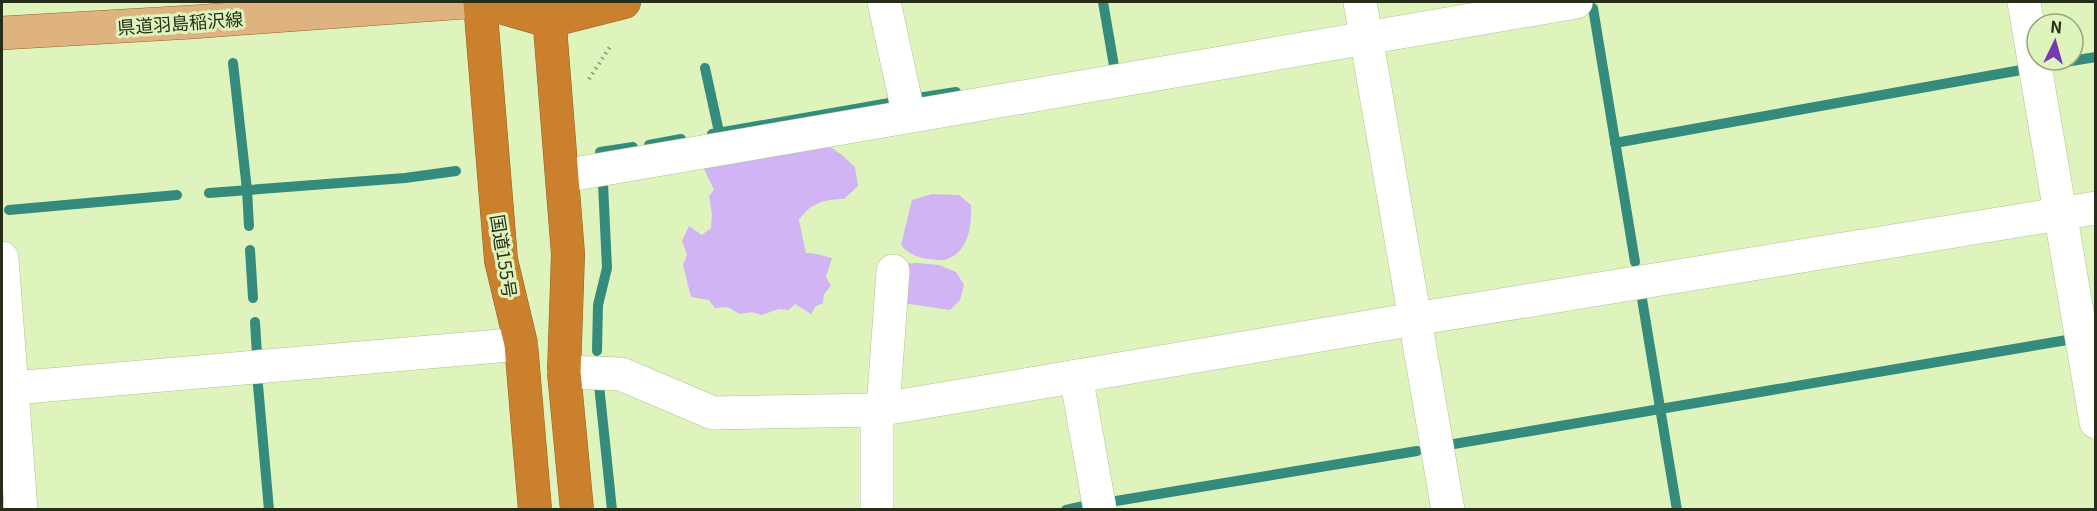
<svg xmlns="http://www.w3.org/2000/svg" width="2097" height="511" font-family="Georgia,'Noto Sans JP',serif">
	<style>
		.green { fill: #d0b4f3 }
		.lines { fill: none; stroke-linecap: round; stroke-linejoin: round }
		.stream { stroke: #358c7d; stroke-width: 10 }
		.minor-casing { stroke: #afc28e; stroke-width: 34 }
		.major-casing { stroke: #916325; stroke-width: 34 }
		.highway-casing { stroke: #916325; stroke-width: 34 }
		.path { stroke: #87966f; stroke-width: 4; stroke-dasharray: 1.5 4.5; stroke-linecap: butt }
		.minor { stroke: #fff; stroke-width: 33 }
		.major { stroke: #dfb380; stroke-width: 33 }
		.highway { stroke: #ca802c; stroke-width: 33 }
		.labels { text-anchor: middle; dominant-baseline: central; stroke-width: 6; stroke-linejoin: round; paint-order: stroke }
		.street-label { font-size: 18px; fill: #262e19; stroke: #dff4bd }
	</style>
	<rect width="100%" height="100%" fill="#dff4bd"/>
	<g class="green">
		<path d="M820 140 842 155 855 167 858 186 844 199C825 199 810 203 799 220L806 253H812L832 258 826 277 831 286 824 294 823 303 816 306 811 314 795 304 789 310 779 309 761 315 752 312 740 314 727 307 715 308 709 300 691 297 683 265 687 255 682 241 689 226 702 235 711 228 712 214 709 196 714 190 704 169 710 161Z"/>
		<path d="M932 194 959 195 971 205C972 225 969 254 944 260 940 261 934 259 930 259 918 258 908 254 901 245L912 200Z"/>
		<polygon points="917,263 939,265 956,272 964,285 960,300 950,310 896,302 899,264"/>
	</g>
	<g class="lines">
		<g class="stream">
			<polyline points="1103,2 1114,66"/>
			<polyline points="1593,8 1635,262"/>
			<polyline points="233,63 247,190 249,226"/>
			<polyline points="2046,65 2096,57"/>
			<polyline points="705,68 719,132"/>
			<polyline points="918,98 956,92"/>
			<polyline points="712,134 895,102"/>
			<polyline points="1615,143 2021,70"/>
			<polyline points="649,145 681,139"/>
			<polyline points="600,152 633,147"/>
			<polyline points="209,193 405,178 456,171"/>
			<polyline points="9,210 177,195"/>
			<polyline points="250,250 253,298"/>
			<polyline points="1641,293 1677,510"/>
			<polyline points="255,322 257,355"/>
			<polyline points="597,351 598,305 607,268 603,184"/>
			<polyline points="257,374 269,510"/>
			<polyline points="599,385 612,510"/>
			<polyline points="1448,445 2067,340"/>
			<polyline points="1110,502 1417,451"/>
			<polyline points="1066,510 1084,506 1085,510"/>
		</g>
		<defs>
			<g id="minor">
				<polyline points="884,2 909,116"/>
				<polyline points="1360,2 1448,510"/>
				<polyline points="2024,2 2096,422"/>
				<polyline points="563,176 1576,2"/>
				<polyline points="2,258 21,510"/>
				<polyline points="564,372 621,374 713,413 877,410 1415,319 2096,208"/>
				<polyline points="1076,376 1100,510"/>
				<polyline points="2,389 521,344"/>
				<polyline points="883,409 893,271"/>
				<polyline points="877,510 877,410"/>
			</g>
			<polyline id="major" points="2,33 192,22 466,2"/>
			<g id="highway">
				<polyline points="480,2 501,260 521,344 535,510"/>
				<polyline points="483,2 549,21 624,2"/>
				<polyline points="548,2 568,254 564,372 577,510"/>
			</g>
		</defs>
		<use href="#minor" class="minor-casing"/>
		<use href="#major" class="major-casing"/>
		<use href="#highway" class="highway-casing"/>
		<polyline class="path" points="589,79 610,47"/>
		<use href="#minor" class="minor"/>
		<use href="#major" class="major"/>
		<use href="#highway" class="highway"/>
	</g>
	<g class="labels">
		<g class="street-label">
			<text transform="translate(180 22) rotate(-4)">県道羽島稲沢線</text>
			<text transform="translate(505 256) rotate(81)">国道155号</text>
		</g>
	</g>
	<rect width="2097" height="511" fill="none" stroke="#262e19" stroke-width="6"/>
	<g transform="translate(2055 42) rotate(5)"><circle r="28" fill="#dff4bd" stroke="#95a57b" stroke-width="1.5"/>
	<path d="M0-4.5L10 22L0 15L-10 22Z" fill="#7739af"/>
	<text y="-9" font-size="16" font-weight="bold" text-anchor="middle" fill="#262e19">N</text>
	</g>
</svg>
